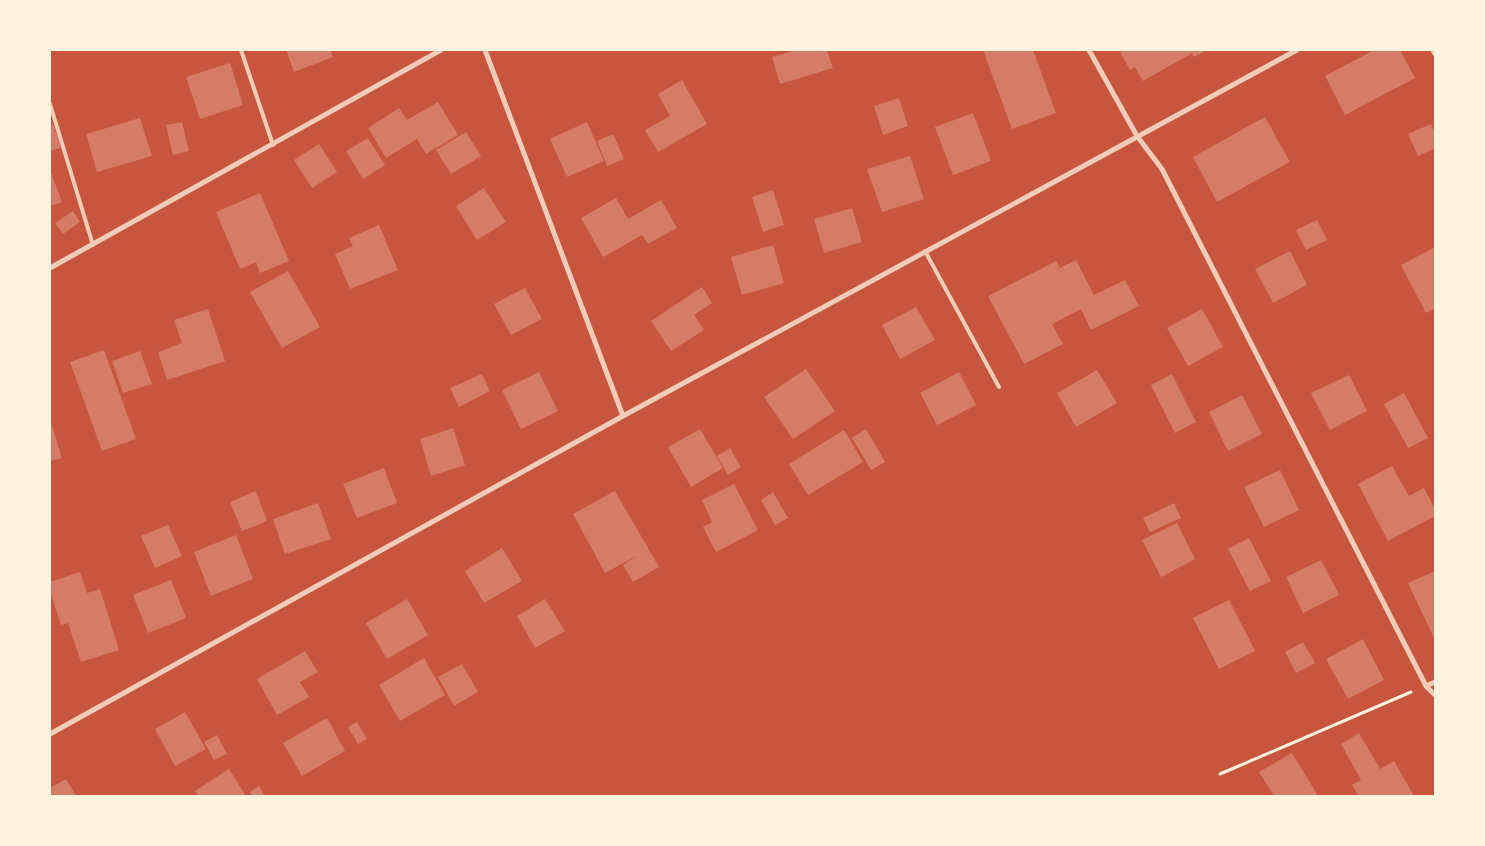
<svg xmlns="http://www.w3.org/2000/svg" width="1485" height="846" font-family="'Noto Serif',serif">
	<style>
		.building { fill: #d67c66 }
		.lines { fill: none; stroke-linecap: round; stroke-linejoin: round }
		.path { stroke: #fff3e0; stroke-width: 3 }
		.service { stroke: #f1ccb7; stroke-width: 4 }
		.minor { stroke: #f1ccb7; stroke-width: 5 }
	</style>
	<rect width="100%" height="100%" fill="#c8553d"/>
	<g class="building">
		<polygon points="286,50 330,50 333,57 294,72"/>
		<polygon points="796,50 827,50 833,68 780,84 772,57"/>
		<polygon points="983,50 1033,50 1056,113 1012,129"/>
		<polygon points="1124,50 1207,50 1194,57 1192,53 1143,81 1135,67 1130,70 1120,52"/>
		<polygon points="1374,50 1400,50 1415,78 1345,115 1325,76"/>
		<polygon points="230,63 243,105 200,119 186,77"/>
		<polygon points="682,80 707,124 658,152 645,130 670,116 658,94"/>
		<polygon points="899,98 908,126 883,135 874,106"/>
		<polygon points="438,102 458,135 426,154 417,139 386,158 368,128 399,108 407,120"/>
		<polygon points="973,113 991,161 953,175 935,127"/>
		<polygon points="1265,117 1290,162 1217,202 1193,157"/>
		<polygon points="140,118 152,156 97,172 86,134"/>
		<polygon points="182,122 189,151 173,155 166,125"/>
		<polygon points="587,122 604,161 567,177 550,139"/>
		<polygon points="53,124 61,148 50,151 50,125"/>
		<polygon points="1431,124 1435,133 1435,148 1418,156 1408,134"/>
		<polygon points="466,132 481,156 451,174 436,150"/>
		<polygon points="613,134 624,159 607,166 597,141"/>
		<polygon points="368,138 385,165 363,179 346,151"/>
		<polygon points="319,144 337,172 312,188 294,160"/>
		<polygon points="910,156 924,199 882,212 867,169"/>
		<polygon points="50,170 62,202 50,206"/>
		<polygon points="484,188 506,222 477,240 456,206"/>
		<polygon points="773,190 784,225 763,232 752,197"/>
		<polygon points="260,193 289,261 260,273 256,262 240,269 216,212"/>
		<polygon points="616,198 628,219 661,200 677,228 648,244 642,235 603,257 581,218"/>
		<polygon points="852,208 862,242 824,253 814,219"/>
		<polygon points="73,211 80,222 63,234 55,223"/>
		<polygon points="1317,220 1327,240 1306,250 1296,230"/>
		<polygon points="379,225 398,270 350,289 335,254 353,246 349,238"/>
		<polygon points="773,245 784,283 742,295 731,257"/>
		<polygon points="1435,247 1435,308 1426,313 1401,265"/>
		<polygon points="1290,251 1307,285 1273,303 1255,269"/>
		<polygon points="1076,260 1094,295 1125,280 1139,306 1091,330 1081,309 1052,324 1063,344 1024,364 988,296 1056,261 1060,268"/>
		<polygon points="288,271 320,327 282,348 250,292"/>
		<polygon points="702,287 712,303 694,315 704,330 671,351 651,321"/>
		<polygon points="525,288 542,319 511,335 494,304"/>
		<polygon points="916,307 935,340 900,359 882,325"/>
		<polygon points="208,309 225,361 167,380 158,352 182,343 174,320"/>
		<polygon points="1202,309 1223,347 1188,366 1167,328"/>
		<polygon points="104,350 136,439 102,451 70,362"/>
		<polygon points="140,351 152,384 123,393 112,361"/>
		<polygon points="806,369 835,411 793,439 764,397"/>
		<polygon points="1097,370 1117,403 1076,427 1057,393"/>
		<polygon points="539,372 558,411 521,429 502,390"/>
		<polygon points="959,372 976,405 937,425 920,393"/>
		<polygon points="482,374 490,391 459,407 450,388"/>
		<polygon points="1172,374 1196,422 1175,433 1151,385"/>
		<polygon points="1349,375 1367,411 1330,430 1311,393"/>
		<polygon points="1404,393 1428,438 1408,448 1384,404"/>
		<polygon points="1242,395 1262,434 1228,451 1209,412"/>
		<polygon points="50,420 62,458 50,461"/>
		<polygon points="453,428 465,465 431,476 420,439"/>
		<polygon points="700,429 723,468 691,487 668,447"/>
		<polygon points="866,429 885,462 871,470 852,438"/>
		<polygon points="844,430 863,462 808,495 789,464"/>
		<polygon points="730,448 741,467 728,475 717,456"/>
		<polygon points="1392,466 1409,496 1424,488 1435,509 1435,516 1388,541 1358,484"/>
		<polygon points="384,468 397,503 357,518 343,484"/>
		<polygon points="1280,470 1299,510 1264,527 1244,487"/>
		<polygon points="734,484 758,530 716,552 703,527 712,522 702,500"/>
		<polygon points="256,491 267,521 242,531 230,502"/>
		<polygon points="615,491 659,567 633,582 623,565 638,555 605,573 573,514"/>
		<polygon points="773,492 788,518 775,525 761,500"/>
		<polygon points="318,503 331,539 285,554 273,519"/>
		<polygon points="1174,503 1181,518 1150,532 1143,518"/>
		<polygon points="1177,523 1195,559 1161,577 1142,540"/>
		<polygon points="168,525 182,556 155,568 141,536"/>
		<polygon points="236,535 253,579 211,596 194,552"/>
		<polygon points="1249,538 1271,581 1250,591 1228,549"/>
		<polygon points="502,548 522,581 484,603 465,571"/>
		<polygon points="1321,560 1339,595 1303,613 1286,577"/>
		<polygon points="1435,571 1435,640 1408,583"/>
		<polygon points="80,572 87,593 100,589 119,650 81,662 68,623 61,625 50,591 50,582"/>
		<polygon points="171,580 186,618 148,633 133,595"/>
		<polygon points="407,599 428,635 387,659 366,623"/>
		<polygon points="545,599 565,631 535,648 517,616"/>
		<polygon points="1229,600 1255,651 1219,669 1193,618"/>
		<polygon points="1363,639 1384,680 1348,699 1326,659"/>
		<polygon points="1303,642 1315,663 1296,673 1285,652"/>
		<polygon points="305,651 318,672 300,682 309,697 277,715 257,679"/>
		<polygon points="424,658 445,695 400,721 379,685"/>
		<polygon points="462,664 478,692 454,706 438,677"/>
		<polygon points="185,712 206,749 175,766 155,729"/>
		<polygon points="327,718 345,751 302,776 283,743"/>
		<polygon points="357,722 367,739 358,744 348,727"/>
		<polygon points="1359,733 1380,769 1394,761 1414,796 1359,796 1352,785 1361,780 1341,744"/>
		<polygon points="217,735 227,754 214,760 204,742"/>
		<polygon points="1292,753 1312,786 1318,796 1274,796 1259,772"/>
		<polygon points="229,769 246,796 199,796 195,791"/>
		<polygon points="66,779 76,796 50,796 50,788"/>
		<polygon points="259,786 265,796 252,796 250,792"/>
	</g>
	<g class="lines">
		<polyline class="path" points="1220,774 1411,692"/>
		<g class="service">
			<polyline points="241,50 273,145"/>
			<polyline points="50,104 93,245"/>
			<polyline points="925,251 999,387"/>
		</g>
		<g class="minor">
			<polyline points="485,50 623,416"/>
			<polyline points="1089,50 1137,136 1162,169 1426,686 1435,695"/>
			<polyline points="1433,50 1435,54"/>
			<polyline points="50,268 441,50"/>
			<polyline points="1426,686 1435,682"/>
			<polyline points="50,734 623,416 1297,50"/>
		</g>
	</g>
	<rect width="1485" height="846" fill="none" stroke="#fff3e0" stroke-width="102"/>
</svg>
